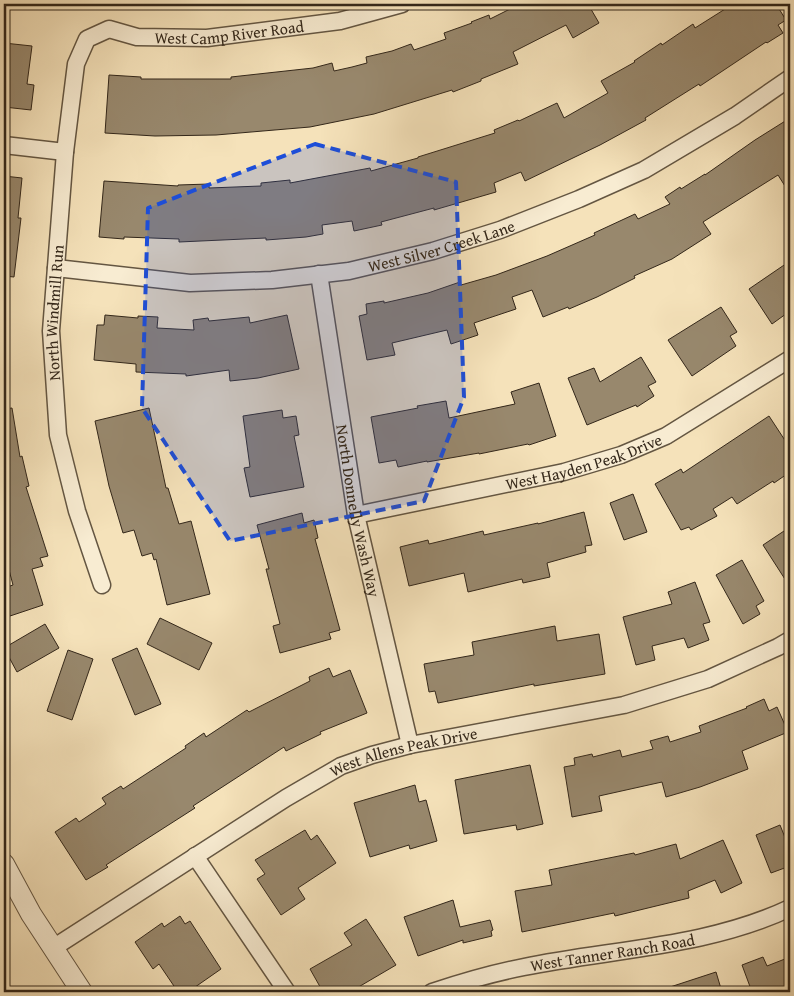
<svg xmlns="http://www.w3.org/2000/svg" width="794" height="996" font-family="'Gentium Book Plus',serif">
  <rect width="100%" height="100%" fill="#f5e2ba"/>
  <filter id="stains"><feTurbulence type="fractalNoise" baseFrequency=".004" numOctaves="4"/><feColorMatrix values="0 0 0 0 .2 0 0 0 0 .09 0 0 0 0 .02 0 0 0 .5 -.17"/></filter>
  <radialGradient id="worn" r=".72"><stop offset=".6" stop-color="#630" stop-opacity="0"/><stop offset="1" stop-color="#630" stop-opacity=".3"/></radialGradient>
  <path fill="#98886d" stroke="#33271a" d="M520,4H588L599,23L573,38L566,25L513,52L518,64L481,79V81L453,92L452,90L374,114L310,127L216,135L155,136L105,133L109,75L141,77V79H231V77L313,68L332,63L334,71L352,67L367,63L366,57L392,51L411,44L414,50L446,39L444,33L472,23L471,22L489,15L490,19Z
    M733,4H776L786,20L778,25L783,33L767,43L766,42L700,86L699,84L645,118L646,120L600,145L525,181L521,172L494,183L496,192L434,210V208L381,222L382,225L354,231L352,221L322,225L323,234L306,237L266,240V238L179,242V239L124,237V239L99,237L104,181L178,186V185L209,184V188L261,186V183L290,180V183L370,168L371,171L418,158V157L495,133L494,130L518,120L519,121L557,103L564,118L608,93L601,81L635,62L634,61L661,43L662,45L693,24L695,28Z
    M4,43L32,46L27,84L34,85L31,110L4,107Z
    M790,118V194L778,175L703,222L711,234L672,259L634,276L635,278L597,297L569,309L568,307L543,317L532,290L512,297L516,309L474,323L478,335L451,344L447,330L392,343L395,355L367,360L359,316L367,314L366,304L384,301V303L428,293L460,282L461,285L496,275L547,256L595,235L594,233L635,214L638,219L670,204L665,197L680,187L681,189L705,174V175L755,140Z
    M4,176L22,178L18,218H21L14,277L4,276Z
    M790,261V311L772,324L749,289Z
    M721,307L737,332L730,336L736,346L692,376L668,340Z
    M105,315L138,318V316L158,317L157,328L194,330L193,320L208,318L209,321L249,317L250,323L287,315L299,369L258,378L230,381L229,370L186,376V374L136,372V364L94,360L97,325H104Z
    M641,357L656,382L648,386L654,396L637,407L636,405L587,425L568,378L594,368L600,382Z
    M539,383L556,436L529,445L528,444L479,454V453L427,462V461L398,467L396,460L379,463L371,417L418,408L417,406L446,401L449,418L515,404L511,392Z
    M12,408L20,457L22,456L29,486L26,487L48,556L40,558L43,566L32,569L43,605L4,618V588L13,585L4,551V409Z
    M149,408L166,488H168L179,524L191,521L210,594L167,605L156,559L154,560L152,553L142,556L134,530L123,533L109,486L95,421Z
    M282,410L283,418L296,416L299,435L294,436L304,487L250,497L244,468L250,467L243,416Z
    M769,416L790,448V472L774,483L773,481L737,504L732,497L713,509L717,516L691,530L689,527L681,530L655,484L681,469L683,473Z
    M633,494L647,532L624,540L610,503Z
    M584,512L592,545L585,546L586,552L547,563L550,577L523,583L522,579L468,592L464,573L409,586L400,547L428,540L429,544L483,531L484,535L538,523V524Z
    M302,513L304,523L314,520L318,538L315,539L340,630L329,633L331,639L280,653L273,626L280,624L266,569H269L257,525Z
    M790,527V587L763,545Z
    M742,560L764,601L756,606L760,614L743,624L716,575Z
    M695,582L710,622L703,624L709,640L688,648L684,638L652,646L655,660L636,665L623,617L672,604L668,592Z
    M160,618L212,643L199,670L147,644Z
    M45,624L59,648L17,672L4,648Z
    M555,626L557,641L599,634L605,674L534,686V684L438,703L435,691L429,692L424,664L474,655L472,642Z
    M137,648L161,704L135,715L112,659Z
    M68,650L93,659L72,720L47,711Z
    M329,668L333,677L350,670L367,713L320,732L321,734L286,751L284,747L193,806L195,808L106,865L108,867L86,880L55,832L76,818L79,822L106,804L102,798L121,786L123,789L186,748L185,746L204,733L206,737L247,710L249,712L310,681L309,677Z
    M764,699L769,711L777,707L788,732L742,751L748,769L700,787L666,797L662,782L599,796L602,811L572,817L564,767L575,765L574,758L592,754L593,757L620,750L622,757L653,749L650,741L668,736L670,742L701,732L699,726L747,708L746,707Z
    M530,765L543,824L517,830L516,825L464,834L455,780Z
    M415,785L419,802L426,800L437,841L410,849L409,845L370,857L354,803Z
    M780,825L790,850V866L771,873L756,835Z
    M305,830L311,840L317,835L336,863L298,888L305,899L281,915L257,879L265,874L255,860Z
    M723,840L742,883L721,893L715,880L688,891L689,898L615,916L614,913L522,932L515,891L552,885L549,870L634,853L635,855L676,844L680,859Z
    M453,900L460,927L490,920L493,930L491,931L492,936L463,943V940L418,956L404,917Z
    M180,916L185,924L190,921L221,969L188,992H178L159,964L153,969L135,942L162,923L164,927Z
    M366,919L396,965L350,992H323L310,969L352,945L344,933Z
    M763,957L767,966L790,957V992H752L742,965Z
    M716,972L722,992H665L664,989Z"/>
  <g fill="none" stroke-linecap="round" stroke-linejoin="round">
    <g stroke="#645642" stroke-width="19">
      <g id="minor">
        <path d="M4,145L65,152"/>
        <path id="s1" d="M56,268L190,283L272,280L349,271L433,251L500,230L579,199L644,170L735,116L790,78"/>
        <path id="s2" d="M319,274L356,515L410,745"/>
        <path id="s3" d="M356,515L564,472L621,455L666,436L790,359"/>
        <path id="s4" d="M102,585L77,511L58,435L51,331L65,152L76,64L87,39L109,29L137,37L207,38L340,21L402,4"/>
        <path d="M195,856L287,992"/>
        <path id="s5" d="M53,948L286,798L341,766L372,755L410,745L624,705L708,679L778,647L790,640"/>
        <path id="s6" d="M432,992C462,982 493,973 524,967C612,949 708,947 790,908"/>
      </g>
    </g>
    <g stroke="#645642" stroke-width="22">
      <path id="tertiary" d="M4,864L31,914L82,992"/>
    </g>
    <use href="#minor" stroke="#f8ecd2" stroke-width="16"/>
    <use href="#tertiary" stroke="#f8ecd2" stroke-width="20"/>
  </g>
  <path fill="#1d4ed8" fill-opacity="0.2" stroke="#1d4ed8" stroke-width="4" stroke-dasharray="10 6" stroke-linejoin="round" d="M315,144L456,182L464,397L424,501L230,541L142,408L148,208Z"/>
  <g text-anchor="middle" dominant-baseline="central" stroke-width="5" stroke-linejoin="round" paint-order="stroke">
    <g font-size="16" fill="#33271a" stroke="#f8ecd2">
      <text stroke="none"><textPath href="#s4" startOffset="702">West Camp River Road</textPath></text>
      <text stroke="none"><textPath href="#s1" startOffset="390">West Silver Creek Lane</textPath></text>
      <text stroke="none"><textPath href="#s4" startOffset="279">North Windmill Run</textPath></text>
      <text stroke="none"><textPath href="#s3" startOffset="234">West Hayden Peak Drive</textPath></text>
      <text stroke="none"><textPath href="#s2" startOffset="240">North Donnelly Wash Way</textPath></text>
      <text stroke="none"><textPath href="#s5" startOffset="405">West Allens Peak Drive</textPath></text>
      <text stroke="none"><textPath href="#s6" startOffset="185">West Tanner Ranch Road</textPath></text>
    </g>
  </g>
  <rect width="794" height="996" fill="none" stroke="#f5e2ba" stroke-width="20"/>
  <rect x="5" y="5" width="784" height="986" fill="none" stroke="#33271a" stroke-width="2.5"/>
  <rect x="10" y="10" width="774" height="976" fill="none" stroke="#33271a"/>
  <rect width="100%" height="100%" filter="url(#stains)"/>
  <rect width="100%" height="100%" fill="url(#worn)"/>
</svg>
